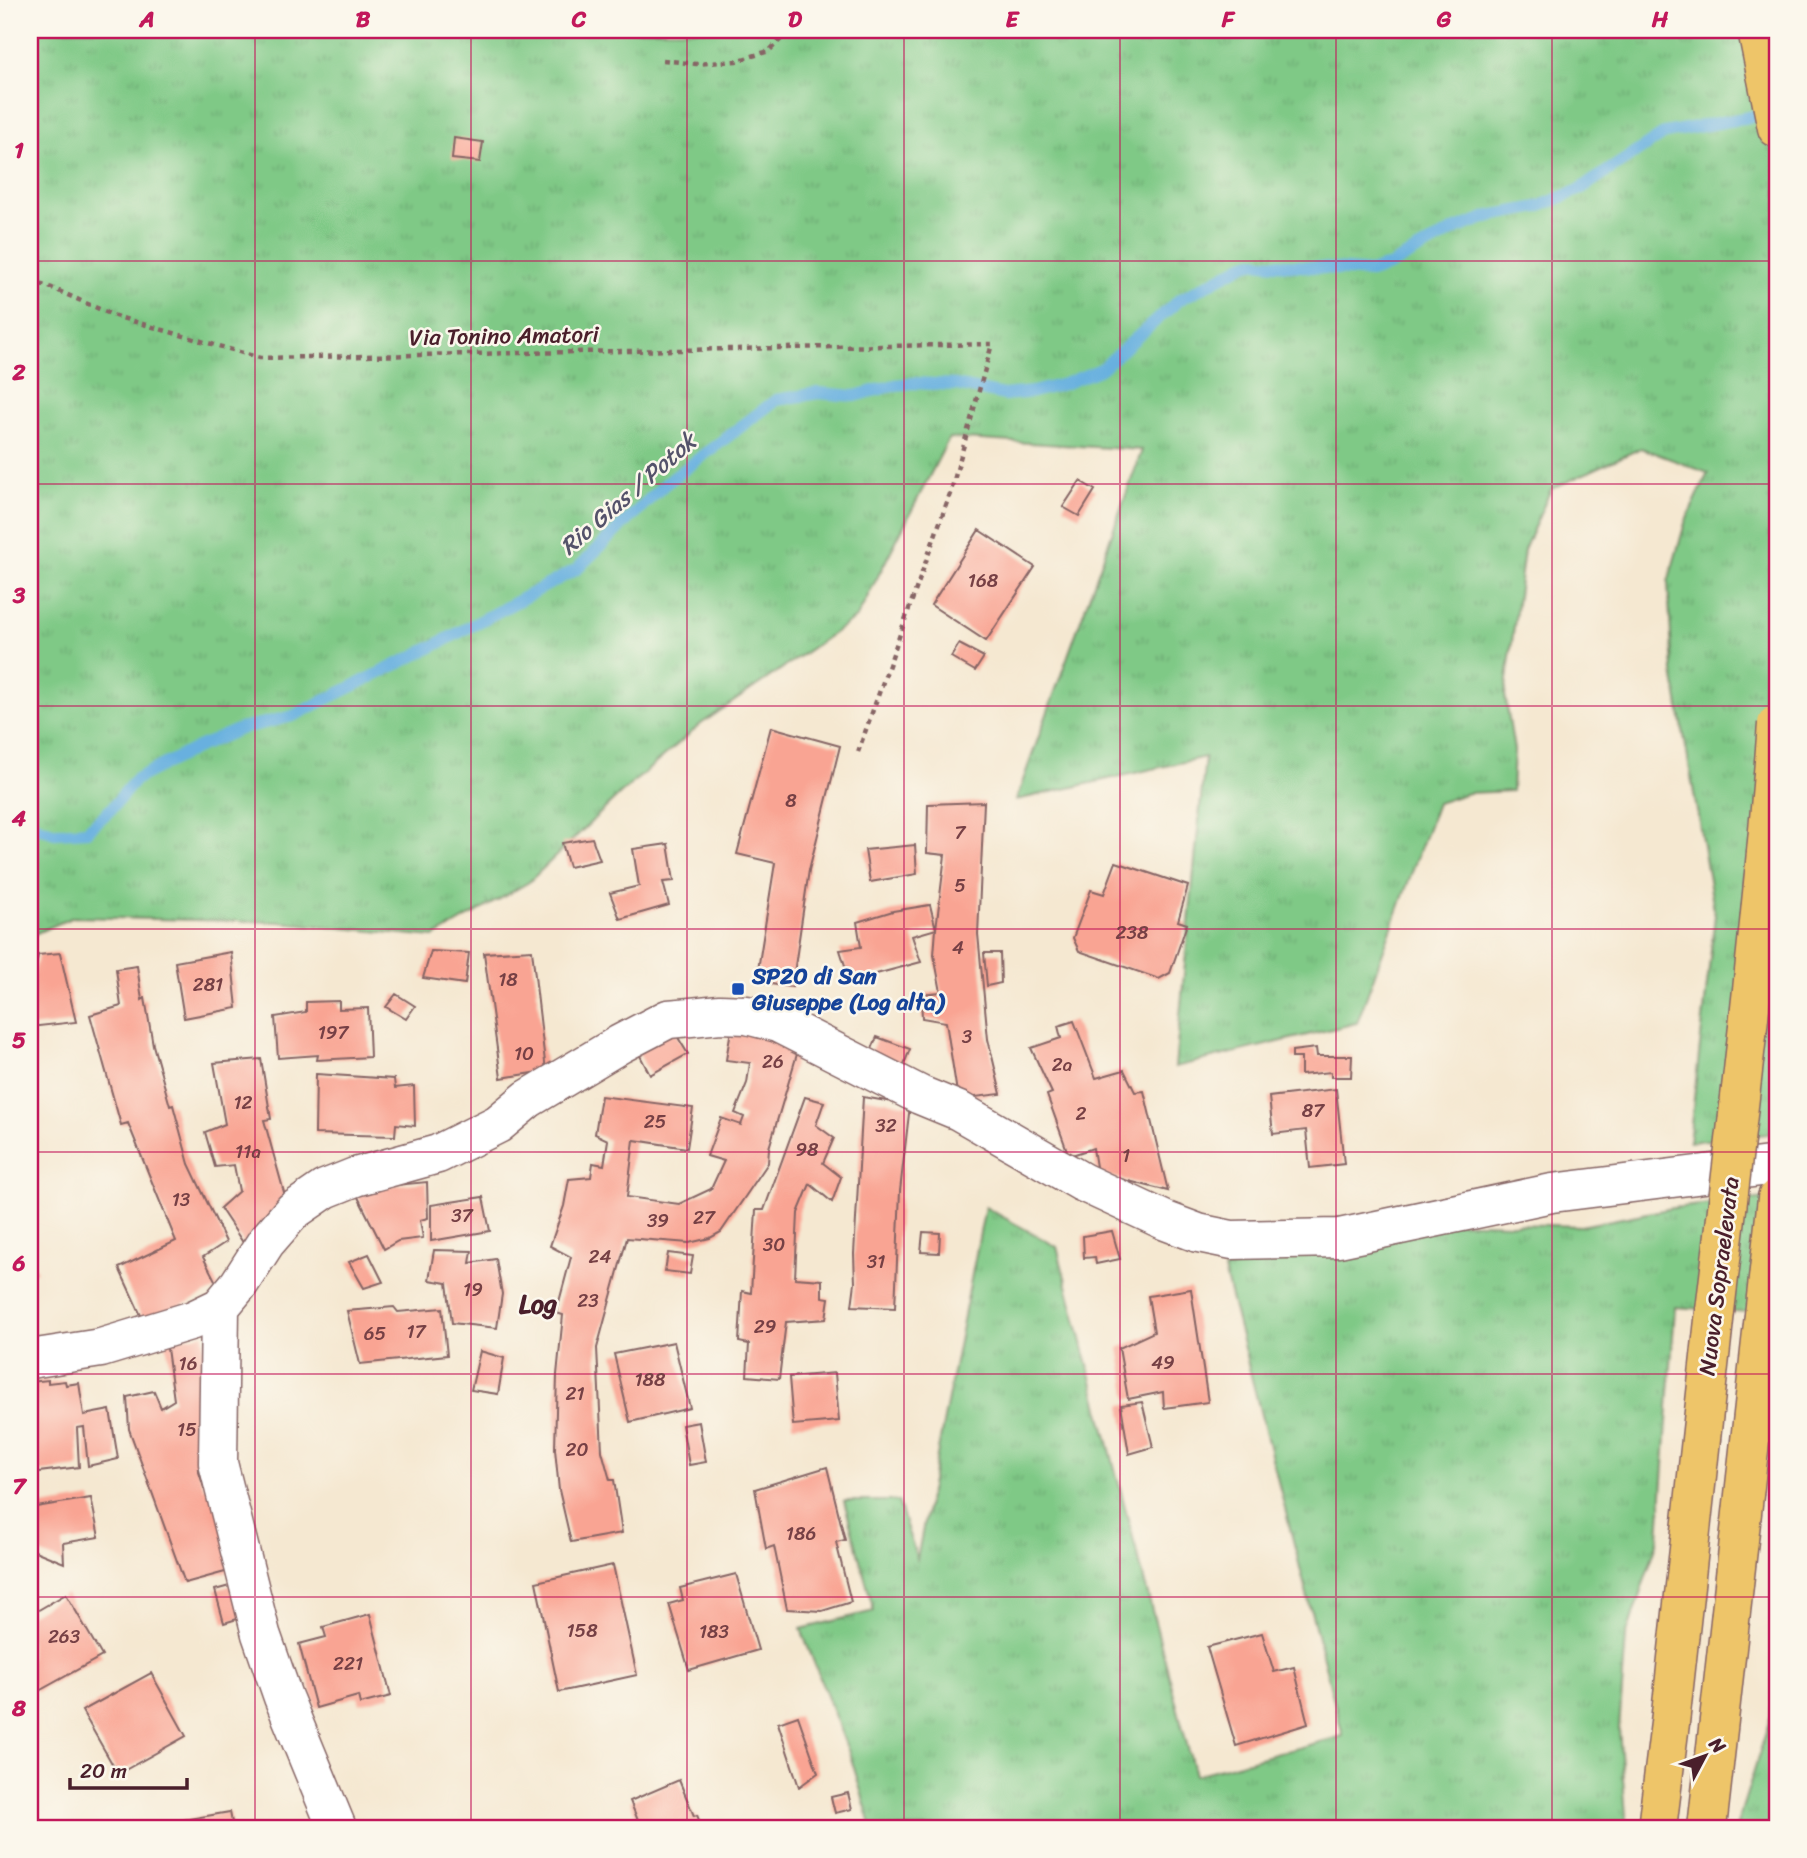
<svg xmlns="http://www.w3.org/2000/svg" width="1807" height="1858" font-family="Sriracha,sans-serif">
  <defs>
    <pattern id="grass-tufts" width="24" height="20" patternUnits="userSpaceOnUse" patternTransform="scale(1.75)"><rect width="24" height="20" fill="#7fc986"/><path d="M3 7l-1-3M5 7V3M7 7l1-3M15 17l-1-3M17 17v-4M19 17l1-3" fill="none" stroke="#6fac74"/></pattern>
  </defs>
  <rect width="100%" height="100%" fill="#fbf7ec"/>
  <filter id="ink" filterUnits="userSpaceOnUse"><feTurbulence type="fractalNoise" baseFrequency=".0143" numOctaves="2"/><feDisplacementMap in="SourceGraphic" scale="14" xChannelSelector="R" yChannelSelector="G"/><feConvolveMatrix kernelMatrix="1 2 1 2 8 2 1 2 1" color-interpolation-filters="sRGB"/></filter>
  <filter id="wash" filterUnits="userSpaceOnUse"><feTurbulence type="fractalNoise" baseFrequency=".00686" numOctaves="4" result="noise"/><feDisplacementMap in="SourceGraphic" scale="28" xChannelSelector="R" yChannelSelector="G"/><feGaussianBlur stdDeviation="1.57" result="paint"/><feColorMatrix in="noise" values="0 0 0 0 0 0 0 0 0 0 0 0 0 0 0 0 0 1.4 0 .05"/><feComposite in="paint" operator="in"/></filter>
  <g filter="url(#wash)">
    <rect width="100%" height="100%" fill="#f5e8d1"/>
    <path fill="url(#grass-tufts)" stroke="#647458" stroke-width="2" d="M30,30H1777V1133L1689,1142L1715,915L1673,672L1668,582L1685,523L1708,473L1641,448L1551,489L1524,550L1505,695L1514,750L1512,791L1468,793L1437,803L1357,1023L1175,1067L1205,757L1016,800L1142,450L949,438L857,617L701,724L620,794L529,882L434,937L280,922L73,917L30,936Z
      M1777,1197L1763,1313L1675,1307L1659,1537L1626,1636L1619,1729L1627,1828H872L851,1758L801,1629L874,1611L844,1501H898L917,1559L985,1207L1057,1247L1195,1775L1343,1736L1224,1270L1385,1220L1581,1226L1673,1208Z
      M1777,1636V1828H1736L1771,1716Z"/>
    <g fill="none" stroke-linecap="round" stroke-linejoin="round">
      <path stroke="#67b0df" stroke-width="12" d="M30,824L55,833L87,831L111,809L136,779L198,747L240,729L293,716L432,647L577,569L664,485L776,400L818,393L855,396L895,385L913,383L956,385L1004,395L1033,392L1064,384L1101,369L1179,300L1245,264L1253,262L1370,272L1389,266L1456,229L1490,216L1538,207L1579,190L1665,133L1770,113"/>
    </g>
    <g id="blocks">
      <path fill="#f9a493" d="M454,138L483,142L480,162L452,159Z
        M1080,481L1095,490L1079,516L1063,507Z
        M979,530L1035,567L986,641L931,605Z
        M959,644L984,657L975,671L951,657Z
        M771,727L840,746L809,870L792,987L756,982L775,863L737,854Z
        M984,802L978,934L988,1039L1001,1094L958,1099L946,1022L922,1018L921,994L941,992L934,955L936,929L912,936L921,962L850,981L840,950L861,947L857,922L893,911L930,905L936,929L945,855L927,853L928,804Z
        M592,838L600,860L569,867L562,843Z
        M668,844L674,881L663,882L669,905L620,919L610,893L639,886L633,849Z
        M915,845L917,874L870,882L865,850Z
        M1116,862L1188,886L1178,921L1187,924L1170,973L1159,979L1079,951L1073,938L1091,890L1104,894Z
        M532,950L546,1071L501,1078L484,953Z
        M431,951L469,953L465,984L423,978Z
        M231,952L237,1008L184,1018L175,962Z
        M60,953L76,1022L30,1027V998L38,955Z
        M984,953H1000L1001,983L987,986Z
        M137,966L142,1000L145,998L153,1045L170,1106L173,1105L189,1164L226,1242L203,1257L219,1288L144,1322L119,1268L176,1241L128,1123L121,1125L90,1015L121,1006L116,969Z
        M396,994L415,1006L406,1019L386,1007Z
        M339,1001V1009L368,1008L370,1057L317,1060L318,1055L278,1058L275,1017L306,1012V1002Z
        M1074,1021L1096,1078L1124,1070L1135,1092L1144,1091L1168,1191L1097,1173L1093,1148L1069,1156L1047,1095L1052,1093L1031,1048L1061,1038L1058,1026Z
        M732,1024L800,1044L769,1148L768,1163L721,1232L710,1238L689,1243L627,1238L597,1348L602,1451L610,1480H614L622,1533L571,1542L559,1490L555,1449L557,1375L563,1315L556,1313L571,1257L550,1246L564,1206L569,1179L591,1177L593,1163L604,1165L608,1140L595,1134L601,1096L693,1108L687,1148L634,1140L627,1197L679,1204L711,1189L724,1161L707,1156L721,1118L741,1125L744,1117L735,1113L747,1083L750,1063L726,1060Z
        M674,1031L688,1054L650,1075L636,1048Z
        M877,1037L910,1049L901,1072L868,1058Z
        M1316,1048L1317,1056H1352L1351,1077H1331V1072L1301,1075V1058H1292V1051Z
        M261,1059L271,1119L264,1120L285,1196L246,1247L220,1208L239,1191L234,1165L215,1167L205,1132L225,1124L214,1063Z
        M316,1074L394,1079L395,1088L414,1086L415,1126L396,1124L395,1136L315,1134Z
        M1336,1089L1344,1164L1310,1168L1306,1130L1273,1134L1269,1097Z
        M805,1097L824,1102L816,1125L834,1138L823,1163L841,1177L832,1202L810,1184L798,1213L795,1278L822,1280V1297L829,1298L826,1319L786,1322L779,1379L747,1376L749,1344L739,1342L742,1291L751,1293L756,1210H764Z
        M863,1097L910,1105L900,1191L895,1308L852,1306L855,1283L854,1254Z
        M427,1182L428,1218L420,1220L423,1238L398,1241L384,1249L354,1189Z
        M483,1197L490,1231L431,1241V1205Z
        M1112,1231L1120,1259L1096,1264L1095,1257L1084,1258L1083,1236Z
        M923,1232L940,1233L939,1253L921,1252Z
        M434,1250L472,1251L470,1263L496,1259L502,1294L497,1328L452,1323L447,1283L429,1280Z
        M668,1253L693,1256L690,1274L665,1271Z
        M369,1254L383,1282L364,1288L349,1262Z
        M30,1259L37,1271L30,1275Z
        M1191,1289L1208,1402L1164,1408L1163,1392L1128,1399L1119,1348L1154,1332L1148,1296Z
        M394,1307L398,1312L442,1308L447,1355L360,1364L347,1311Z
        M204,1334L205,1469H198L204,1488L219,1486L236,1569L185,1583L129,1429L127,1397L154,1391L161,1408L174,1400L166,1341Z
        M674,1342L690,1408L630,1422L614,1354Z
        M480,1351L504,1358L498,1394L471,1390Z
        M835,1373L839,1421L793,1425L789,1377Z
        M48,1380V1383L65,1381L66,1385L79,1383L84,1415L110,1410L118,1459L88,1466L84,1427L77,1428L79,1467L30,1473V1382Z
        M1142,1402L1153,1447L1129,1454L1121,1405Z
        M699,1422L706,1462L689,1465L682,1425Z
        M827,1467L845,1540L836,1542L851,1602L822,1611L787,1609L774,1546L766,1549L755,1489Z
        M91,1498L99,1537L63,1543L64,1563L30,1549V1508Z
        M613,1565L637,1675L559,1692L536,1582Z
        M736,1574L758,1650L689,1670L669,1604L683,1600L680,1588Z
        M237,1584L247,1616L224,1623L215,1590Z
        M66,1594L102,1656L37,1692L30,1680V1615Z
        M370,1614L391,1696L360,1704L358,1696L316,1708L299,1644L326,1637L323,1627Z
        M1262,1633L1274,1672L1294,1667L1308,1724L1236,1746L1207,1647Z
        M151,1673L186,1736L118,1774L82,1711Z
        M798,1716L818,1773L799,1787L778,1723Z
        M679,1780L694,1816L697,1815L702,1828H641L630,1801Z
        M848,1793L852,1809L835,1813L831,1797Z
        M230,1812L233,1828H155L154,1825Z"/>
    </g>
  </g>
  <g filter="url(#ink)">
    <use href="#blocks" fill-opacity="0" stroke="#866565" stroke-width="2"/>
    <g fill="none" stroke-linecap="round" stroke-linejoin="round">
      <g stroke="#866565" stroke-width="41">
        <path id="minor" d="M220,1307L218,1463L261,1634L283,1697L337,1828
          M30,1359L101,1348L193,1320L220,1307L239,1284L266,1242L293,1211L325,1189L355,1177L438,1154L498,1124L528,1099L620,1044L668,1019L691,1017L720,1014L747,1015L778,1023L920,1095L959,1111L1082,1182L1166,1221L1198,1233L1232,1240L1339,1238L1552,1193L1777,1165"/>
      </g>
      <g stroke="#866565" stroke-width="41">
        <path id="highway" d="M1757,30L1777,128
          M1657,1828L1670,1723L1715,1311
          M1707,1828L1777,1198"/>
      </g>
      <path stroke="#866565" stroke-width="4.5" stroke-dasharray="5 5" stroke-linecap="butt" d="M663,60L696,64L736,61L769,51L783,37L782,30
        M30,281L52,288L115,316L260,358L992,344L951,491L858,752"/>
      <use href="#minor" stroke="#fff" stroke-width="38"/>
      <use href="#highway" stroke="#eec569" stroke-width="38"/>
      <g stroke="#866565" stroke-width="41" stroke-linecap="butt">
        <path id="highway-bridge" d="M1715,1311C1738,1115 1762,920 1777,724"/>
      </g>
      <use href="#highway-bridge" stroke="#eec569" stroke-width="38"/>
    </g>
  </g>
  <path fill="none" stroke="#c2185b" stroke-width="2" stroke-opacity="0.55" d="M255,30V1828M471,30V1828M687,30V1828M904,30V1828M1120,30V1828M1336,30V1828M1552,30V1828M30,261H1777M30,484H1777M30,706H1777M30,929H1777M30,1152H1777M30,1374H1777M30,1597H1777"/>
  <rect fill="#1a4fb4" stroke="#fbf7ec" stroke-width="2.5" x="731" y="982" width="14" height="14" rx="3.5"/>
  <g text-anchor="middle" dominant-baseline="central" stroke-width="5" stroke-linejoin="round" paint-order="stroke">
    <g font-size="19" fill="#764045">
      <text x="983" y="580">168</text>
      <text x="791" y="800">8</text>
      <text x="960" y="832">7</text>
      <text x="960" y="885">5</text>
      <text x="1132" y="932">238</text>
      <text x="958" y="947">4</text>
      <text x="508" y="979">18</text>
      <text x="208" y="984">281</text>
      <text x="333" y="1032">197</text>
      <text x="967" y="1036">3</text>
      <text x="524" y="1053">10</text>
      <text x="773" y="1061">26</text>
      <text x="1062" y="1064">2a</text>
      <text x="243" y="1102">12</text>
      <text x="1313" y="1110">87</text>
      <text x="1081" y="1113">2</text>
      <text x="655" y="1121">25</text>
      <text x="886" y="1125">32</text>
      <text x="807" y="1149">98</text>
      <text x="248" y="1151">11a</text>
      <text x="1126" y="1155">1</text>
      <text x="181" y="1199">13</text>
      <text x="462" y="1215">37</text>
      <text x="704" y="1217">27</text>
      <text x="658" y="1220">39</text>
      <text x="774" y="1244">30</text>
      <text x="600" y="1256">24</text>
      <text x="876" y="1261">31</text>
      <text x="473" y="1289">19</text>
      <text x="588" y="1300">23</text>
      <text x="765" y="1326">29</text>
      <text x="416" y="1331">17</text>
      <text x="375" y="1333">65</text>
      <text x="1163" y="1362">49</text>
      <text x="188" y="1363">16</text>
      <text x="650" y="1379">188</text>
      <text x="575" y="1393">21</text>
      <text x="187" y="1429">15</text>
      <text x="577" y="1449">20</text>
      <text x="801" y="1533">186</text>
      <text x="582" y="1630">158</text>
      <text x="714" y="1631">183</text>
      <text x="64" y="1636">263</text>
      <text x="348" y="1663">221</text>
    </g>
    <g font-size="23" fill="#4a1f2b" stroke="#fbf7ec">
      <text transform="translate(504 336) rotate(-1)">Via Tonino Amatori</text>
      <text transform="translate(1719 1276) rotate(-83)">Nuova Sopraelevata</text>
    </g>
    <g font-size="23" font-weight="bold" fill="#164399" stroke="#fbf7ec" text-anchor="start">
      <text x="752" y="976">SP20 di San<tspan x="752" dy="26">Giuseppe (Log alta)</tspan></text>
    </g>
    <g font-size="24" font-style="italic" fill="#54526a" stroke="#fbf7ec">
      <text transform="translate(628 494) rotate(-41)">Rio Gias / Potok</text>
    </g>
    <g font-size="26" font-weight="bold" fill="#4a1f2b" stroke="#fbf7ec">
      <text x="538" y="1304">Log</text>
    </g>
  </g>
  <rect width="1807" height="1858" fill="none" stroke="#fbf7ec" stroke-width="77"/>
  <g transform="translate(1705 1756) rotate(49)" stroke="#fbf7ec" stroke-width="5" paint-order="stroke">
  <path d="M0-5L12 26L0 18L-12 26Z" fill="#4a1f2b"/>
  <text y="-10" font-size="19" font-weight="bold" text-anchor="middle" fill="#4a1f2b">N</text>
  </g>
  <path d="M70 1778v10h117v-10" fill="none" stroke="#4a1f2b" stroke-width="3.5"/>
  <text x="80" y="1778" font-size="21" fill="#4a1f2b" stroke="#fbf7ec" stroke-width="5" paint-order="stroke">20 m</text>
  <rect x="38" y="38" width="1731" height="1782" fill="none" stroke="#c2185b" stroke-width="2.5"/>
  <g font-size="23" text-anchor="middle" font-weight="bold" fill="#c2185b">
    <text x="147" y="27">A</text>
    <text x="363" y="27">B</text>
    <text x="579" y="27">C</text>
    <text x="795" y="27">D</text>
    <text x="1012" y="27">E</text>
    <text x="1228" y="27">F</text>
    <text x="1444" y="27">G</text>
    <text x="1660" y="27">H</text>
    <text x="19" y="158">1</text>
    <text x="19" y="380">2</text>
    <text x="19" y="603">3</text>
    <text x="19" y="826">4</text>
    <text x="19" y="1048">5</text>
    <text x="19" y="1271">6</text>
    <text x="19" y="1494">7</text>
    <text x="19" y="1716">8</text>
  </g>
</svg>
